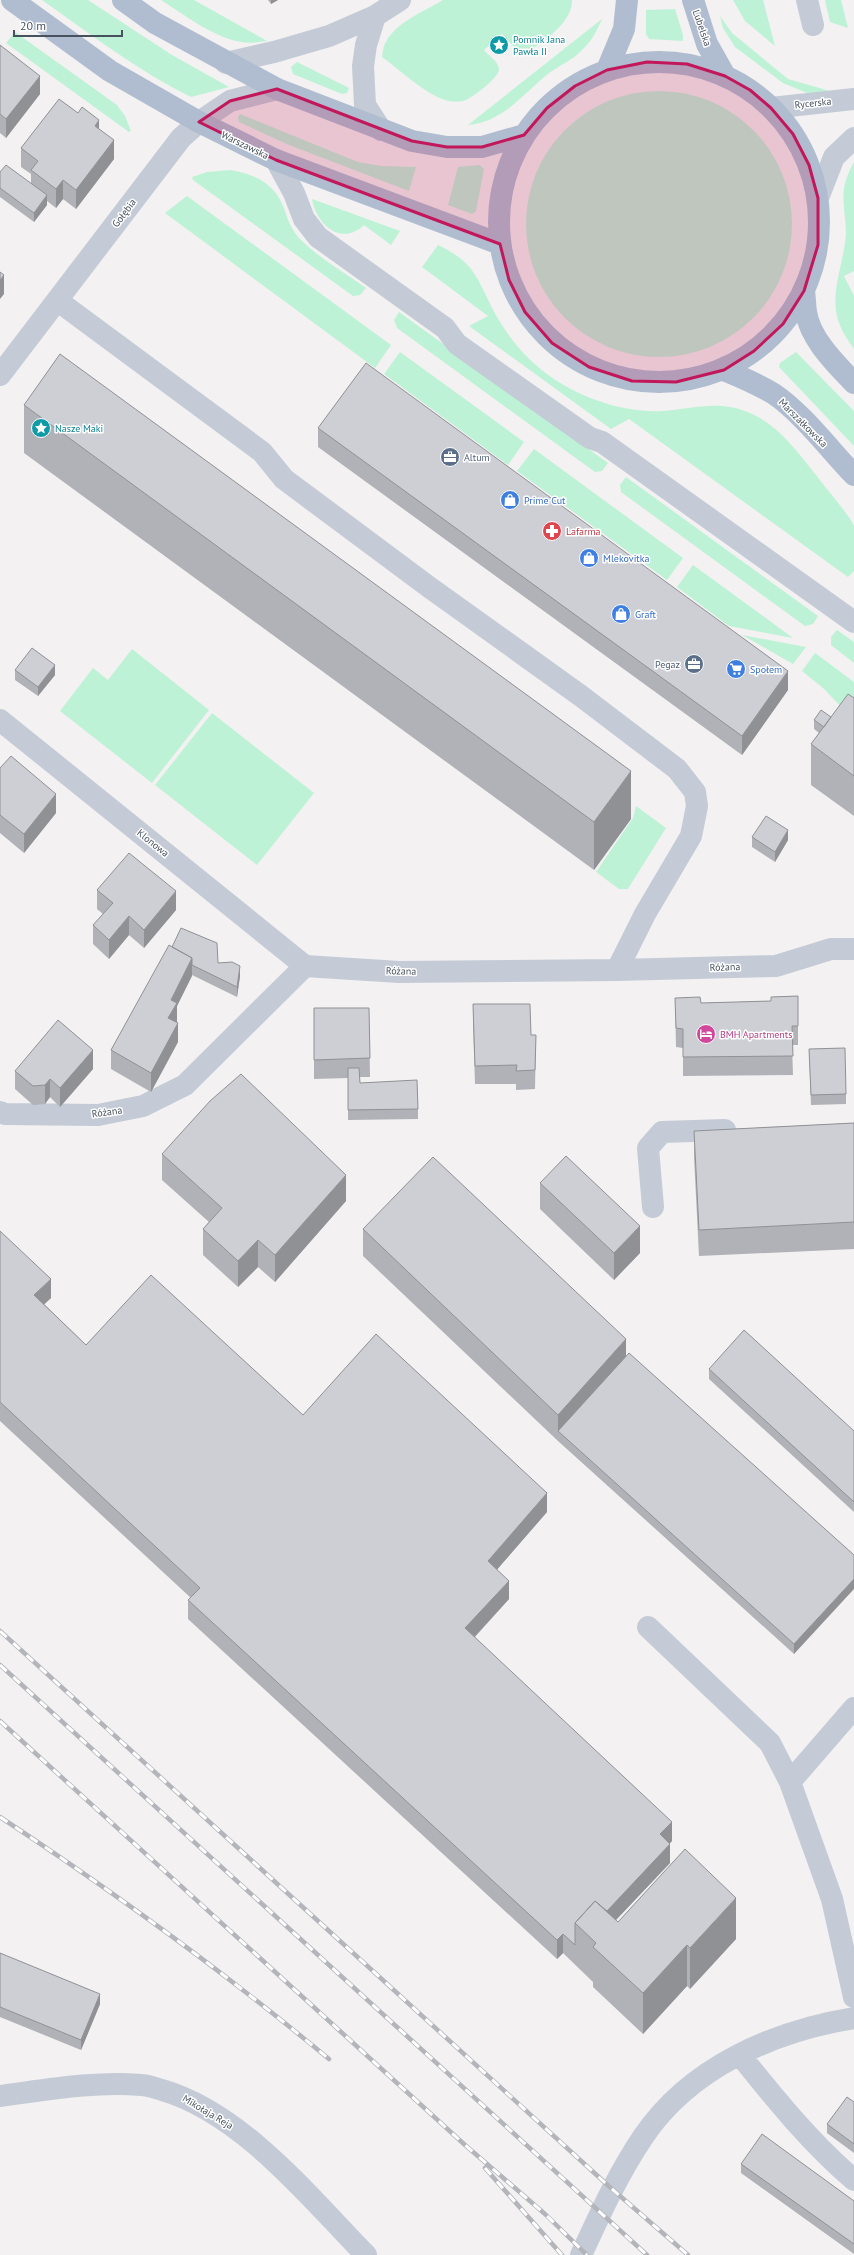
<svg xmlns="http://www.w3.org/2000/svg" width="854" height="2255" font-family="'PT Sans',sans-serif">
  <rect width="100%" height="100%" fill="#f3f1f1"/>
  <path fill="#bef2d7" d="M42,0H88L172,55L229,87L191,97C138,71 90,34 42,0Z
    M161,0H194L267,41C258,42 250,44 242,42C216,39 183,14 161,0Z
    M443,0H572C573,22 544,41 528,52L516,49L502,34L484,50C489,56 498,61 499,69C500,77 474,96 466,100C461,102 451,102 445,100C424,93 400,70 382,57C383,52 383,46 386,42C396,22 425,11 443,0Z
    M733,0H763L775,46L745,21Z
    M825,0H841L848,28L830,22Z
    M675,9L683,35V41L649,39L646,34V10Z
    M720,16L732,33L788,79L830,91L807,93L783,83L735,47L723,28Z
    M602,19C597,31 591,42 582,50C573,60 560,65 549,73C524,93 503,122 468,125Z
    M15,32L117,105L125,116L131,131L129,132L6,43Z
    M297,62L349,88L347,93L342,94L293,74L291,67Z
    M526 224a133 133 0 1 1 266 0a133 133 0 1 1-266 0Z
    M240,114L358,162L381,166L416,167L409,191L289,145L239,122L238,117Z
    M854,162V271L844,276L854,296V349C847,339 840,329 837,316C831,289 844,262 846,234C846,219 842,203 844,188C846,179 849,170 854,162Z
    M480,165L484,169L476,211L472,214L448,205L458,167Z
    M230,170C256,174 276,184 285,211C288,221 292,230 299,238C316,256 345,273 366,288L360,295L353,296L193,180L192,177L207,172Z
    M187,196L391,345L375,368L165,213Z
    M312,199L400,231L391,245L364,225C341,247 316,224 312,199Z
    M438,245C478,264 477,281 497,317C511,341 530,363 554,379C584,399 625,413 662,411C690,409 718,400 745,411C776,422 796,450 816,475C824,486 850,516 854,526C854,533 854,562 854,571L848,577L629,419L611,429L469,326L488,316L422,267Z
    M399,312L608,463L602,471L595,472L397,328L394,320Z
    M400,352L524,442L508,465L384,374Z
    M796,352L854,411V446L779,367L780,363Z
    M534,449L683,558L667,580L517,471Z
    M626,477L818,616L813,624L805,626L621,492L620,485Z
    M693,565L793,638L729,626L677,587Z
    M837,630L854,642V663L831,645V637Z
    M742,635L806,647L793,664Z
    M132,649L209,710L152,783L60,711L93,668L108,680Z
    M815,653L854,682V720L823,688L802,671Z
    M212,713L314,793L257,865L155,785Z
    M636,806L666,828L631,884L628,889H619L596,872L633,818Z"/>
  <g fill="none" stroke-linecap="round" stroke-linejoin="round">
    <path stroke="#c4cbd6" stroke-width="22" d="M807,0L813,25
      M375,16L366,45L363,66L365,105L381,130
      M226,63L274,52L329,36L375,16L400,0
      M771,108L854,99
      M276,160L294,193L304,219L318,237L445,328L457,344L590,438L602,442L854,622
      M818,198L834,157L854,138
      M58,301L262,452L284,479L429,587L581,696L677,769L695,792L697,806L691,836L645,914L617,970
      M0,375L181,138L199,122L230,101L277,89
      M0,720L305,966
      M0,1112L5,1114L98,1115L143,1106L185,1085L305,966L399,972L617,970L776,966L831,949H854
      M653,1207L648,1148L662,1132L725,1130
      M648,1627L770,1743L790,1782L832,1899L854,1997
      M790,1782L854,1708
      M740,2055C775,2099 811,2143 854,2180
      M0,2096C46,2090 94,2081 141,2085C148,2085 155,2088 162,2090C242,2113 309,2197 366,2255
      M581,2255C600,2214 618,2174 643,2137C690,2067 774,2031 854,2018"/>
    <path stroke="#b0bdd0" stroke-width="22" d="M12,0L110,71L199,122L276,160L500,244
      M123,0L155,23L277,89L412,141L447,147H482L524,135
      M693,0L707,44L725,76
      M499 222a160 160 0 1 1 320 0a160 160 0 1 1-320 0Z
      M607,70L624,29L627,0
      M804,291C805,298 805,305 806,312C810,339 836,364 854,383
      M724,370C741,377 758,384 774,394C802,413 830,450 854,475"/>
    <g stroke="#b3b5bb" stroke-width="4.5">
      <path id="rail" d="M0,1631L612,2189L688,2255
        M0,1665L647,2255
        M0,1721L465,2145L545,2214L587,2255
        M0,1817C114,1892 224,1972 329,2059
        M485,2168L562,2255"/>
    </g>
    <use href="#rail" stroke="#fff" stroke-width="3" stroke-dasharray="9" stroke-linecap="butt"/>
  </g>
  <path fill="#b0b2b7" d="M268,0H278L271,4Z
    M0,45L40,94L6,138L0,133Z
    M99,129L114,159L76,209L63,199L56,208L47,201V205L34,222L0,197V172L31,184V174L21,167V148Z
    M24,405L631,819L594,870L24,453Z
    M318,428L788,690L742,755L318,447Z
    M15,670L55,675L38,696L15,680Z
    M854,698V816L811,785V744L819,733L814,729V720L831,717Z
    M0,768L56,813L24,853L0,833Z
    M752,837L788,840L775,862L752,847Z
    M97,890L176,910L144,948L129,935L109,959L93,944V925L103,914L97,909Z
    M172,947L218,963L240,976L237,997L192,975L177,1006V1022L178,1042L151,1092L111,1069V1050Z
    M798,996V1045H792L793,1075L683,1076V1048L676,1047L675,998L701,1003L771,1001V997Z
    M473,1004L531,1035H536L535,1089L516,1090V1084H475L473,1023Z
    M314,1008H369L370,1077H360V1083L418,1109V1119L348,1120V1078L314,1079Z
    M809,1049L846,1094V1104L811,1105Z
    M93,1069L60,1107L50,1097L45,1104L33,1105L15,1089V1071Z
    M854,1123V1249L699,1256L694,1157V1131Z
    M162,1154L346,1201L275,1282L258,1267L238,1287L203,1255V1229L209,1222L162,1180Z
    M540,1183L640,1253L614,1280L540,1209Z
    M363,1229L626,1355L854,1555L794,1654L558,1441L363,1256Z
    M0,1231L51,1298L44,1304L86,1345L303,1415L547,1512L497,1569L509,1599L475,1637L672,1841L670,1843V1863L616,1920L618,1922L736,1939L690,1989L687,1986L643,2034L593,1987V1982L563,1953L557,1959L188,1619V1600L191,1598L0,1421Z
    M709,1369L854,1431V1512L709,1379Z
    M0,1953L100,2004L81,2050L0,2017Z
    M854,2102V2153L827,2133V2124Z
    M741,2164L854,2201V2254L741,2173Z"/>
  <path fill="#909195" d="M271,0H278L271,4Z
    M40,76V94L6,138V119Z
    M99,120V139L95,126Z
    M114,140V159L76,209V190Z
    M63,180V199L56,208V189Z
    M47,195V205L34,222V213Z
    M4,275V294L0,299V280Z
    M55,665V675L38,696V687Z
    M788,671V690L742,755V736Z
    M631,771V819L594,870V822Z
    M56,794V813L24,853V834Z
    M788,830V840L775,862V852Z
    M176,891V910L144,948V930Z
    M129,916V935L109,959V940Z
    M192,958V976L177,1006V1022L168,1037V1018L171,1000Z
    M240,966V976L237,997V987Z
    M178,1023V1042L151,1092V1073Z
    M93,1050V1069L60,1107V1088Z
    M50,1079V1097L45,1104V1085Z
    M346,1175V1201L275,1282V1255Z
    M640,1226V1253L614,1280V1253Z
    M258,1240V1267L238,1287V1261Z
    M51,1279V1298L34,1314V1295Z
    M626,1339V1366L558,1431V1415Z
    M547,1493V1512L488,1580V1561Z
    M854,1579V1589L794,1654V1644Z
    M509,1581V1599L465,1647V1628Z
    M672,1822V1841L660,1853V1834Z
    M670,1844V1863L595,1942L586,1933Z
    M736,1898V1939L690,1989V1948Z
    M563,1934V1953L557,1959V1940Z
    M687,1945V1986L643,2034V1993Z
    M100,1994V2004L81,2050V2040Z"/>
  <path fill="#cdcfd5" stroke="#909195" d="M0,45L40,76L6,119L0,114Z
    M59,99L78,113L82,107L99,120L95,126L114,140L76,190L63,180L56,189L31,170L38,161L21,148Z
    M6,165L47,195L34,213L0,188V172Z
    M0,272L4,275L0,280Z
    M60,354L631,771L594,822L24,405Z
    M366,363L788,671L742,736L318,428Z
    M32,648L55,665L38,687L15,670Z
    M848,694L854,698V776L811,744Z
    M821,710L831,717L824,727L814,720Z
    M11,756L56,794L24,834L0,815V768Z
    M766,816L788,830L775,852L752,837Z
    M129,853L176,891L144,930L129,916L109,940L93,925L113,903L97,890Z
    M181,928L217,943L218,963L232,962L240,966L237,987L192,965V958L172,947Z
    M169,945L192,958L171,1000L177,1003L168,1018L178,1023L151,1073L111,1050Z
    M798,996V1026H792L793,1056L683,1057V1029L676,1028L675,998L700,997L701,1003L771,1001V997Z
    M473,1004H530L531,1035H536L535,1070L516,1071L517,1065L475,1066Z
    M314,1008H369L370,1058L314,1060Z
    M58,1020L93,1050L60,1088L50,1079L45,1085L33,1086L15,1071Z
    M845,1048L846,1094L811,1095L809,1049Z
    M348,1068H359L360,1083L417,1080L418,1109L348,1110Z
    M241,1074L346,1175L275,1255L258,1240L238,1261L203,1229L222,1208L162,1154L210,1101Z
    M854,1123V1222L699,1230L694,1131Z
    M566,1156L640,1226L614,1253L540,1183Z
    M433,1157L626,1339L558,1415L363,1229Z
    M0,1231L51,1279L34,1295L86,1345L151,1275L303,1415L376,1334L547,1493L488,1561L509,1581L465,1628L672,1822L660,1834L670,1844L607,1911L595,1901L575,1923V1945L563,1934L557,1940L188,1600L200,1588L0,1402Z
    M744,1330L854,1431V1502L709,1369Z
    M629,1353L854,1555V1579L794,1644L558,1431Z
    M685,1849L736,1898L690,1948L687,1945L643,1993L593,1947L596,1943L575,1923L595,1901L618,1922Z
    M0,1953L100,1994L81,2040L0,2007Z
    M847,2097L854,2102V2144L827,2124Z
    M762,2134L854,2201V2244L741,2164Z"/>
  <path fill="#c2185b" fill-opacity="0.2" stroke="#c2185b" stroke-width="3" stroke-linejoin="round" d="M647,62L687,64L725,76L750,90L771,108L793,134L809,165L818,198V245L804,291L783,324L754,351L724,370L676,382L632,381L589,367L552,343L525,312L509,280L500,244L276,160L199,122L230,101L277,89L412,141L447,147H482L524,135L547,108L575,86L607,70Z"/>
  <defs>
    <g id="sight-disc" transform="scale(1)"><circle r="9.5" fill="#0f9aa8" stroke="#fff"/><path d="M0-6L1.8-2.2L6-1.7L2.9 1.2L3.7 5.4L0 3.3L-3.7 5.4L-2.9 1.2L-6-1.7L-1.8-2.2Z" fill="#fff"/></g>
    <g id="office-disc" transform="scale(1)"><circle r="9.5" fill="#5c6f8a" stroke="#fff"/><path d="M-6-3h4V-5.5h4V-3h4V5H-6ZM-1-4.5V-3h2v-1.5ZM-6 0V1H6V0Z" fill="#fff"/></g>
    <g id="shop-disc" transform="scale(1)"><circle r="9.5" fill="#3f7fe0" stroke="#fff"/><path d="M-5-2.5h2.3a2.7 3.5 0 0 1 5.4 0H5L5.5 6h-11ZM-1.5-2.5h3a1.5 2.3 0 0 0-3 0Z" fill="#fff"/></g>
    <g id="pharmacy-disc" transform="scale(1)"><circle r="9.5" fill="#e0444e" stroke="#fff"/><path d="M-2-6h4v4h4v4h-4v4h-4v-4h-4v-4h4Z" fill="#fff"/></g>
    <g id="supermarket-disc" transform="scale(1)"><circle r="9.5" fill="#3f7fe0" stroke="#fff"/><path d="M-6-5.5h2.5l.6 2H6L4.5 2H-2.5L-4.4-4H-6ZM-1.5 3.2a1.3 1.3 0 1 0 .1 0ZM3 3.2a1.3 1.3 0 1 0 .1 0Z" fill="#fff"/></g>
    <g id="hotel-disc" transform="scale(1)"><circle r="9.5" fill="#d1479c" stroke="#fff"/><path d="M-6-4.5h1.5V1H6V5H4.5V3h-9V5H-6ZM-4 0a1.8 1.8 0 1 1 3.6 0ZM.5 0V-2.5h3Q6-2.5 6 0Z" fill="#fff"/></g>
  </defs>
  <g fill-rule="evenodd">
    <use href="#sight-disc" x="499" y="45"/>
    <use href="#sight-disc" x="41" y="428"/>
    <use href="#office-disc" x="450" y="457"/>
    <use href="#shop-disc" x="510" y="500"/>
    <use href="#pharmacy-disc" x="552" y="531"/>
    <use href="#shop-disc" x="589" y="558"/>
    <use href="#shop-disc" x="621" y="614"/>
    <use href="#office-disc" x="694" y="664"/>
    <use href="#supermarket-disc" x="736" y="669"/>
    <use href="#hotel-disc" x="706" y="1034"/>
  </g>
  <g text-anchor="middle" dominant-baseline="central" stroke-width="3" stroke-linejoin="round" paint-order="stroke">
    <g font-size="10" fill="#48525f" stroke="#fff">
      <text transform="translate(702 28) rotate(71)">Lubelska</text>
      <text transform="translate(813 103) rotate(-6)">Rycerska</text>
      <text transform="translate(245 145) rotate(26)">Warszawska</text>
      <text transform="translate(124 213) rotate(-53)">Gołębia</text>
      <text transform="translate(803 423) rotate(45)">Marszałkowska</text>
      <text transform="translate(153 843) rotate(39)">Klonowa</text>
      <text transform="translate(725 967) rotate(-2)">Różana</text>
      <text transform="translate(401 971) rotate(1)">Różana</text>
      <text transform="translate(107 1112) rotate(-8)">Różana</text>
      <text transform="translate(208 2112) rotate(31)">Mikołaja Reja</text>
    </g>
    <g font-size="10" fill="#0d838f" stroke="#fff" text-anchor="start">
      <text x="513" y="39">Pomnik Jana<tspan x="513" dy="12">Pawła II</tspan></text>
      <text x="55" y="428">Nasze Maki</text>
    </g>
    <g font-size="10" fill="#4e5e75" stroke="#fff" text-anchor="start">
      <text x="464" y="457">Altum</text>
      <text x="680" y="664" text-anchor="end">Pegaz</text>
    </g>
    <g font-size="10" fill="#366cbe" stroke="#fff" text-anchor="start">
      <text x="524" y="500">Prime Cut</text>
      <text x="603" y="558">Mlekovitka</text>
      <text x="635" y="614">Graft</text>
      <text x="750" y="669">Społem</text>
    </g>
    <g font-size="10" fill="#be3a42" stroke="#fff" text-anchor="start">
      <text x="566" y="531">Lafarma</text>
    </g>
    <g font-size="10" fill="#b23c85" stroke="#fff" text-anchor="start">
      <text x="720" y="1034">BMH Apartments</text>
    </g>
  </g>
  <path d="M14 30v6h108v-6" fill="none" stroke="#48525f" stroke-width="2"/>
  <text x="20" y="30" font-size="12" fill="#48525f" stroke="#ffffff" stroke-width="3" paint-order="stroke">20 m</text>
</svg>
